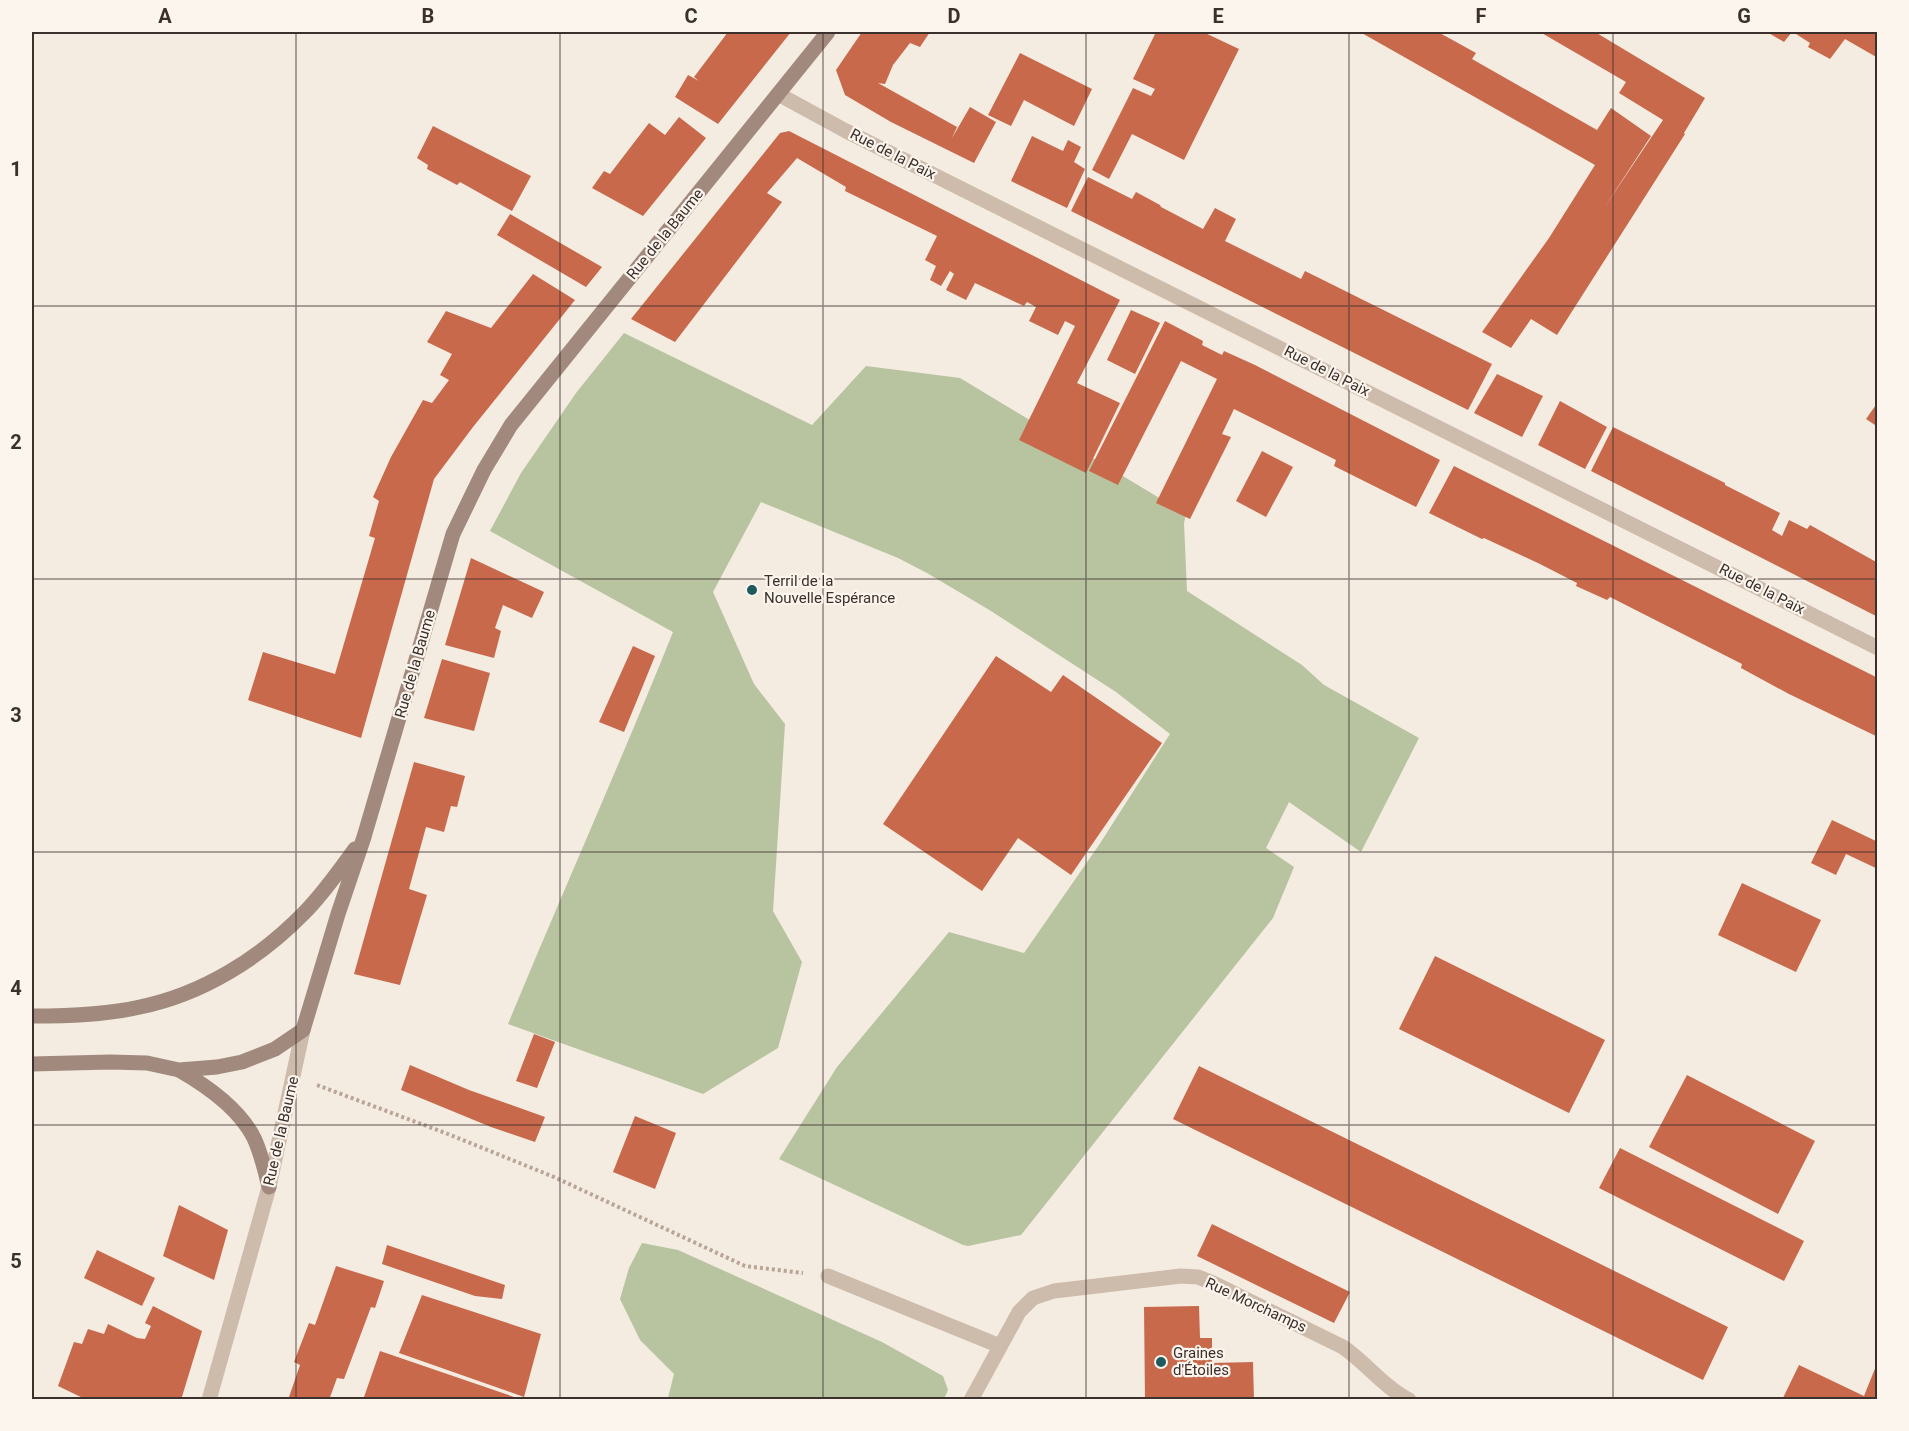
<svg xmlns="http://www.w3.org/2000/svg" width="1909" height="1431" font-family="Roboto,sans-serif">
  <rect width="100%" height="100%" fill="#f4ebe1"/>
  <path fill="#b8c4a0" d="M624,333L812,425L866,366L960,378L1186,514L1184,523L1187,591L1302,665L1324,685L1419,738L1361,852L1289,802L1266,848L1294,867L1273,918L1021,1235L968,1246L963,1245L779,1159L837,1067L949,932L1024,953L1099,845L1170,734L1116,692L991,611L927,573L898,558L761,502L713,592L754,684L785,724L773,911L802,962L778,1048L703,1094L508,1024C562,893 620,764 673,632L490,531L521,473L576,393Z
    M642,1243L678,1250L882,1342L943,1376L948,1390L944,1399H665L668,1398L674,1374L640,1340L620,1299L629,1268Z"/>
  <path fill="#c8694b" d="M728,32H791L718,124L675,97L688,75L699,81L694,77Z
    M862,32H930L920,47L910,43L893,65L885,84L878,83L957,127L952,138L970,107L996,122L974,163L891,122L845,95L836,70Z
    M1156,32H1203L1239,49L1184,160L1132,134L1109,179L1092,170L1133,88L1151,96L1155,89L1133,79Z
    M1360,32H1438L1476,53L1472,59L1597,130L1611,108L1651,136L1604,208L1663,120L1619,93L1626,82L1540,32H1595L1705,98L1684,133L1685,134L1557,335L1531,319L1511,348L1482,332L1549,238L1595,165Z
    M1767,32H1792L1784,42Z
    M1793,32H1878V58L1845,39L1830,59L1808,47L1810,43Z
    M1020,53L1092,89L1074,126L1024,100L1011,126L988,115Z
    M679,117L706,138L643,216L592,188L604,171L610,174L649,123L665,135Z
    M433,126L531,176L512,211L460,182L457,185L427,169L428,165L417,158Z
    M789,131L1120,300L1077,383L1120,403L1086,473L1019,440L1075,326L1065,321L1058,335L1029,321L1036,307L1027,302L1024,306L975,283L966,300L946,290L954,274L950,271L941,286L930,280L936,266L925,260L937,236L845,191L846,187L797,158L767,193L782,202L675,342L631,319L780,133Z
    M1032,136L1063,151L1068,140L1081,147L1074,162L1085,169L1067,208L1011,181Z
    M1088,177L1132,199L1136,192L1160,205L1161,207L1203,229L1215,208L1236,219L1225,241L1301,279L1305,271L1492,364L1468,410L1071,211Z
    M510,214L602,267L586,287L497,235Z
    M533,274L575,300L473,427L434,479L361,738L248,700L263,652L335,674L375,538L369,536L379,501L373,497L391,457L423,400L432,403L449,380L440,375L452,354L427,342L446,311L491,328Z
    M1131,310L1160,323L1135,374L1107,360Z
    M1165,321L1203,341L1202,345L1222,355L1224,351L1255,365L1440,460L1416,507L1334,466L1336,460L1234,409L1222,434L1231,437L1190,519L1156,503L1217,379L1181,361L1118,485L1089,471Z
    M1497,374L1543,396L1522,437L1474,413Z
    M1560,401L1607,427L1585,469L1538,445Z
    M1878,402V427L1866,419Z
    M1613,427L1725,483V485L1780,513L1772,530L1782,536L1789,520L1807,529L1810,525L1878,563V617L1591,471Z
    M1262,451L1293,467L1266,517L1236,501Z
    M1454,466L1878,678V737L1789,694L1741,668L1742,664L1610,597L1607,600L1576,586L1577,583L1540,564L1484,538L1482,539L1429,513Z
    M471,558L544,592L532,618L503,605L495,628L501,631L494,658L445,645Z
    M633,646L655,656L624,732L599,722Z
    M996,656L1051,692L1063,675L1162,743L1071,875L1018,838L982,891L883,824Z
    M442,659L490,673L474,731L424,718Z
    M414,762L465,776L457,807L451,806L444,832L426,827L409,889L427,895L400,985L354,974Z
    M1832,820L1878,842V869L1846,854L1836,875L1811,863Z
    M1742,883L1821,920L1796,972L1718,935Z
    M1435,956L1605,1040L1569,1113L1399,1029Z
    M534,1034L555,1042L537,1088L516,1081Z
    M410,1065L469,1090L545,1117L535,1142L491,1127L401,1090Z
    M1199,1066L1728,1327L1703,1380L1173,1119Z
    M1687,1075L1815,1141L1778,1214L1649,1147Z
    M635,1116L676,1133L655,1189L613,1172Z
    M1620,1148L1804,1241L1784,1281L1599,1188Z
    M179,1205L228,1230L214,1280L163,1256Z
    M1212,1224L1350,1292L1334,1323L1197,1256Z
    M387,1245L505,1285L502,1299L475,1296L382,1264Z
    M97,1250L155,1278L142,1306L84,1278Z
    M336,1266L384,1281L375,1308L371,1307L344,1379L337,1378L329,1400H288L300,1365L294,1362L309,1323L315,1325Z
    M422,1295L541,1334L524,1397L399,1353Z
    M153,1306L202,1331L181,1400H87L58,1386L74,1342L82,1344L88,1329L104,1334L108,1324L137,1338L145,1339L151,1326L145,1323Z
    M1199,1306L1200,1338H1212V1363L1253,1362L1254,1400H1145L1144,1307Z
    M380,1351L520,1399V1400H363Z
    M1878,1361V1400L1866,1397L1865,1400H1782L1799,1365L1864,1396Z"/>
  <g fill="none" stroke-linecap="round" stroke-linejoin="round">
    <path stroke="#b9a596" stroke-width="4" stroke-dasharray="3 3" stroke-linecap="butt" d="M317,1085L448,1134L554,1177L745,1266L803,1273"/>
    <path stroke="#cdbbac" stroke-width="15" d="M778,94L846,131L1878,648
      M828,1276L1000,1346
      M209,1400L269,1187L303,1030
      M971,1400L1019,1312L1033,1298L1054,1291L1181,1276L1198,1277L1213,1283L1343,1347C1366,1363 1384,1387 1409,1400"/>
    <path stroke="#a18a7d" stroke-width="15" d="M32,1016C68,1016 105,1015 140,1007C203,994 260,958 304,913C323,894 339,871 355,849
      M32,1064L110,1062L147,1063L179,1070L217,1067L242,1062L275,1049L303,1030L338,914L364,837L453,534L484,470L511,425L828,32
      M179,1070C207,1086 239,1108 254,1138C261,1153 265,1170 269,1187"/>
  </g>
  <path fill="none" stroke="#3b302b" stroke-width="1.5" stroke-opacity="0.55" d="M296,32V1400M560,32V1400M823,32V1400M1086,32V1400M1349,32V1400M1613,32V1400M32,306H1878M32,579H1878M32,852H1878M32,1125H1878"/>
  <g fill="#1f5a5e" stroke="#fbf5ee" stroke-width="2">
    <circle cx="752" cy="590" r="6"/>
    <circle cx="1161" cy="1362" r="6"/>
  </g>
  <g text-anchor="middle" dominant-baseline="central" stroke-width="4.5" stroke-linejoin="round" paint-order="stroke">
    <g font-size="15" fill="#3b302b" stroke="#fbf5ee">
      <text transform="translate(893 154) rotate(27)">Rue de la Paix</text>
      <text transform="translate(665 234) rotate(-51)">Rue de la Baume</text>
      <text transform="translate(1327 371) rotate(27)">Rue de la Paix</text>
      <text transform="translate(1762 589) rotate(27)">Rue de la Paix</text>
      <text transform="translate(415 664) rotate(-74)">Rue de la Baume</text>
      <text transform="translate(281 1131) rotate(-77)">Rue de la Baume</text>
      <text transform="translate(1256 1305) rotate(25)">Rue Morchamps</text>
    </g>
    <g font-size="15" fill="#3b302b" stroke="#fbf5ee" text-anchor="start">
      <text x="764" y="581">Terril de la<tspan x="764" dy="17">Nouvelle Espérance</tspan></text>
      <text x="1173" y="1353">Graines<tspan x="1173" dy="17">d'Étoiles</tspan></text>
    </g>
  </g>
  <rect width="1909" height="1431" fill="none" stroke="#fbf5ee" stroke-width="66"/>
  <rect x="33" y="33" width="1843" height="1365" fill="none" stroke="#3b302b" stroke-width="2"/>
  <g font-size="20" text-anchor="middle" font-weight="bold" fill="#3b302b">
    <text x="165" y="23">A</text>
    <text x="428" y="23">B</text>
    <text x="691" y="23">C</text>
    <text x="954" y="23">D</text>
    <text x="1218" y="23">E</text>
    <text x="1481" y="23">F</text>
    <text x="1744" y="23">G</text>
    <text x="16" y="176">1</text>
    <text x="16" y="449">2</text>
    <text x="16" y="722">3</text>
    <text x="16" y="995">4</text>
    <text x="16" y="1268">5</text>
  </g>
</svg>
